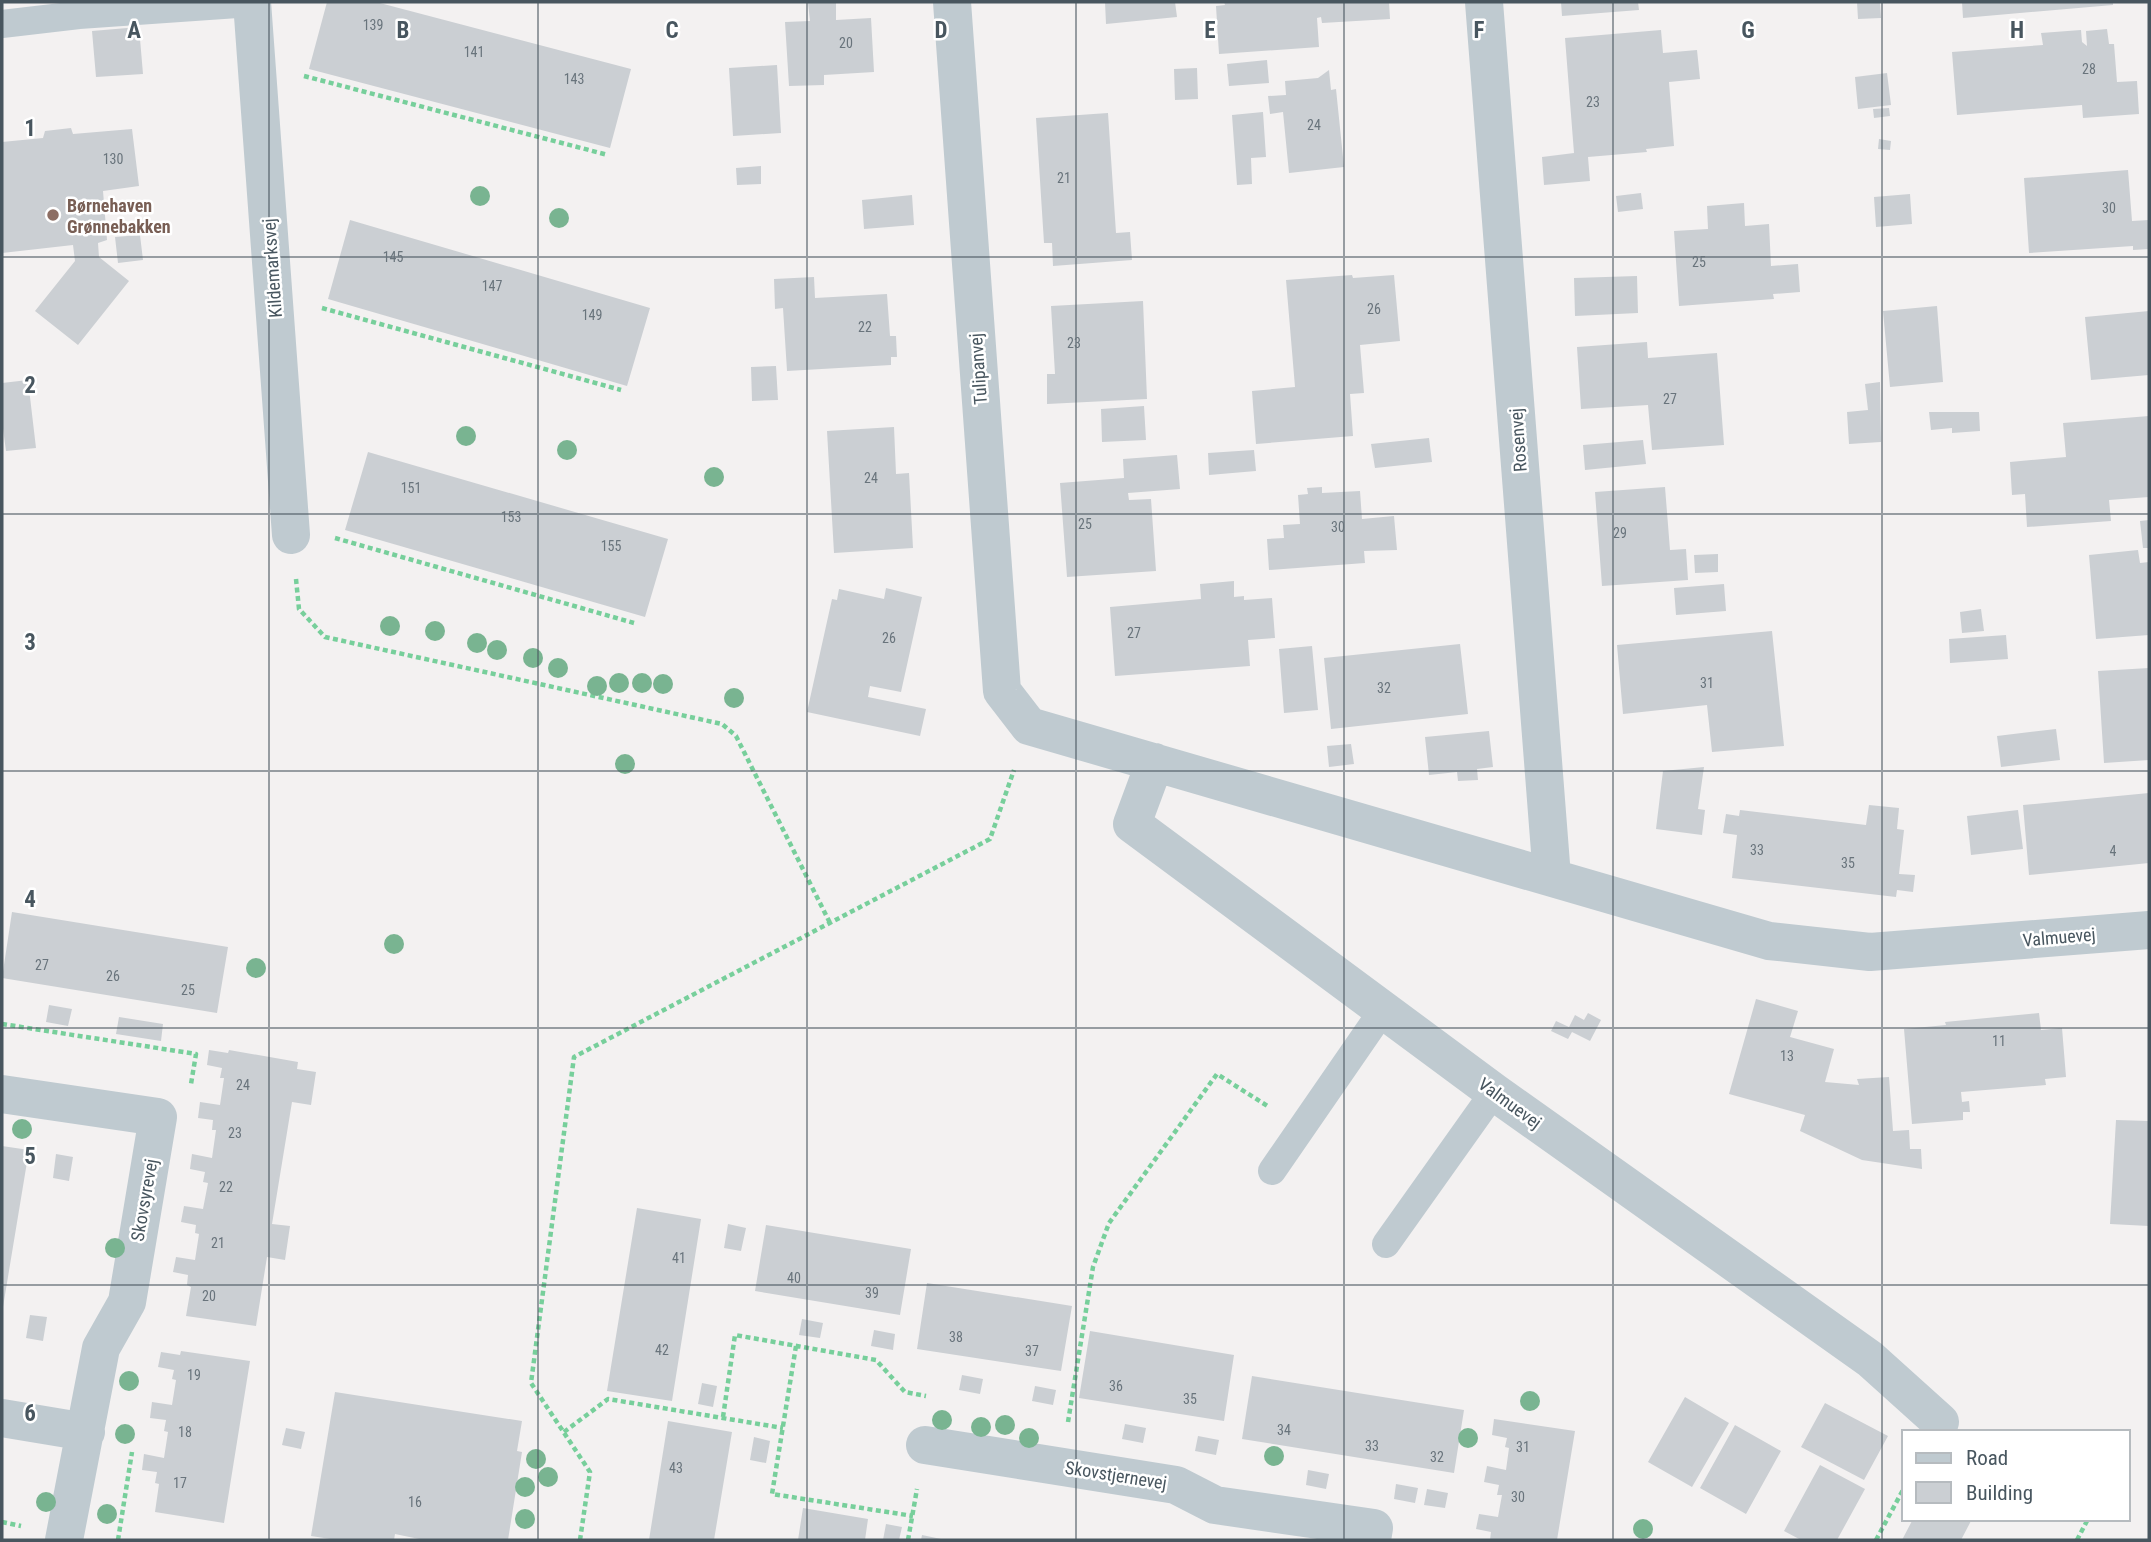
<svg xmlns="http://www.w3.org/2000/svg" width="2151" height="1542" font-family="'Roboto Condensed',sans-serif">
  <rect width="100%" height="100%" fill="#f3f1f1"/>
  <path fill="#cbcfd3" d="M327,2H376L631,69L610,148L309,69Z
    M836,2V20L871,18L874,72L824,75V85L789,86L785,22L810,21L808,3Z
    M1105,2H1175L1177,17L1106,24Z
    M1224,2H1389L1390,19L1322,23L1321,17L1317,18L1319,47L1219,54L1216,6L1225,5Z
    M1561,2H1638L1639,10L1562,16Z
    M1857,2H1880L1881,18L1858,19Z
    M1962,2H2113V5L1963,18Z
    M139,27L143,74L96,77L92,31Z
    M2107,29L2109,44H2114L2117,82L2137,81L2139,114L2083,118L2082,105L1957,115L1952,52L2043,45L2041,33L2081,30L2082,42L2087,46L2086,31Z
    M1661,30L1663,53L1697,50L1700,79L1669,82L1674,146L1646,149L1647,152L1588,157L1590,181L1544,185L1542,157L1574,153L1565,38Z
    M1267,60L1269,83L1229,86L1227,64Z
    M777,65L781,133L733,136L729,68Z
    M1197,68L1198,99L1175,100L1174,69Z
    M1329,70L1331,90L1336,89L1344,167L1289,173L1283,112L1270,114L1268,96L1286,95L1285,81L1318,78Z
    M1887,73L1891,105L1858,109L1855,77Z
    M1889,108L1890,116L1874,118L1873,109Z
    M1263,112L1266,157L1251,158L1252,184L1237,185L1232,115Z
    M1108,113L1116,233L1130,232L1132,260L1053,266L1052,243H1044L1036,118Z
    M71,128L73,134L132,129L139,186L103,191L107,240L98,243L99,257L129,281L78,345L35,311L75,261L73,245L2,253V142L43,138L45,131Z
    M1879,139L1891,141L1890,150L1878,149Z
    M761,166V184L737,185L736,168Z
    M2128,170L2132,221L2149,220V249L2133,250V246L2029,253L2024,178Z
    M1641,193L1643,209L1618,212L1616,196Z
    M1910,194L1912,224L1876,227L1874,197Z
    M912,195L914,225L864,229L862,200Z
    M1744,203L1745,226L1769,224L1771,266L1798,264L1800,292L1773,294L1774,299L1679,306L1674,231L1708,229L1707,206Z
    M350,220L650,308L627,386L328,299Z
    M140,235L143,260L118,263L115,237Z
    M1352,275L1353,278L1394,275L1400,341L1360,345L1364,393L1350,394L1353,436L1256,444L1252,391L1295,387L1286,280Z
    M1637,276L1638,313L1575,316L1574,278Z
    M814,277L815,298L887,294L890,336H896L897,357H891V365L787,371L783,308L775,309L774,279Z
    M1143,301L1147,399L1047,404V374H1055L1051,306Z
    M1937,306L1943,382L1890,387L1883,311Z
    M2149,311V375L2091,380L2085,317Z
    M1647,342L1648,358L1717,353L1724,445L1652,450L1648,405L1581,409L1577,347Z
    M776,366L778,400L752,401L751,367Z
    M28,380L36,448L6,451L2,421V383Z
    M1880,382L1881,442L1849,444L1847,412L1868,410L1865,384Z
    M1144,406L1146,440L1102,442L1101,409Z
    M1929,412H1979L1980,431L1952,433V428L1931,430Z
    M2149,416V497L2109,500L2111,521L2027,527L2025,494L2012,495L2010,462L2066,457L2063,423Z
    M894,427L896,474L909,473L913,548L834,553L827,431Z
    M1429,438L1432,462L1375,468L1371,444Z
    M1643,440L1646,464L1585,470L1583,445Z
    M1254,450L1256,471L1209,475L1208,453Z
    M368,452L668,539L645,617L345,530Z
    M1177,455L1180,489L1128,493L1129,500L1151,499L1156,571L1067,577L1060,483L1124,478L1123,459Z
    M1322,487V493L1360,491L1362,519L1394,516L1397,550L1364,551L1365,563L1269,570L1267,539L1284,538L1283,525L1300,524L1298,495L1308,494L1307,488Z
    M1665,487L1670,550L1686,549L1688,580L1602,586L1595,492Z
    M2149,520V548H2143L2140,521Z
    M2138,550L2140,563L2149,562V635L2096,639L2089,555Z
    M1718,554V572L1695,573L1694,555Z
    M1234,581V597L1244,596V600L1272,598L1275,638L1248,640L1250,666L1115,676L1110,607L1201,599L1200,584Z
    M1724,584L1726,611L1676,615L1674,588Z
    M886,588L922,597L901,692L870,686L868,697L926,709L920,736L807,712L832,599L837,600L839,589L884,599Z
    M1981,609L1984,631L1962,633L1960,612Z
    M1772,631L1784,746L1712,752L1707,705L1623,714L1617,645Z
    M2006,635L2008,659L1950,663L1949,639Z
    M1460,644L1468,714L1331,729L1324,658Z
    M1312,646L1318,710L1284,713L1279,649Z
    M2149,668V760L2104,763L2098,671Z
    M2056,729L2060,760L2001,767L1997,736Z
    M1489,731L1493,767L1477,769L1478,780L1458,781L1457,772L1429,775L1425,737Z
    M1351,744L1354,764L1329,767L1327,746Z
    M1704,767L1698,809L1705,810L1702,835L1656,829L1663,771Z
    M2149,793V863L2029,875L2023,805Z
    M1869,805L1899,808L1897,829L1904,830L1899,874L1915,875L1913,892L1897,890L1896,897L1732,878L1737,835L1723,833L1726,814L1739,816L1740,810L1866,825Z
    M2018,810L2023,849L1971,855L1967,816Z
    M12,912L228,947L217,1013L2,978Z
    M1756,999L1798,1011L1790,1037L1834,1049L1825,1082L1859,1085L1857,1079L1889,1077L1893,1131L1909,1130L1910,1149H1921L1922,1169L1862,1160L1800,1131L1805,1115L1729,1094Z
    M49,1005L72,1009L68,1026L46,1022Z
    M1588,1013L1601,1020L1590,1041L1572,1032L1568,1039L1551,1031L1556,1021L1569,1027L1575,1015L1584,1020Z
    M2039,1013L2041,1030L2062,1028L2066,1077L2045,1079L2046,1085L1961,1092L1962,1102L1969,1101L1970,1112H1963V1120L1912,1124L1904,1029L1946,1025L1945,1022Z
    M119,1017L163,1024L161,1041L116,1034Z
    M209,1050L228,1053L229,1050L298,1062L297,1069L316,1072L311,1105L292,1102L272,1224L290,1226L285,1260L267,1257L256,1326L186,1316L191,1287L187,1285L188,1275L173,1272L176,1257L195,1260L199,1234L195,1233L196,1225L181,1222L184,1206L203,1209L208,1183L203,1182L205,1172L190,1169L192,1154L212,1158L216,1130H212L213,1120L198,1118L200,1102L220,1105L224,1078H220L222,1068L207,1065Z
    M2116,1120L2149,1121V1226L2110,1224Z
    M2,1146L29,1150L3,1307H2Z
    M56,1154L73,1157L69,1181L53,1178Z
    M637,1208L701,1219L672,1401L607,1391Z
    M728,1224L746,1228L741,1251L724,1248Z
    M766,1225L911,1249L900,1315L755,1291Z
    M927,1283L1072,1306L1061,1371L917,1349Z
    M30,1315L47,1317L43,1341L26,1338Z
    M802,1319L823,1323L820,1338L799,1335Z
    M874,1330L895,1334L893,1350L871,1346Z
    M1090,1331L1234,1355L1224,1421L1079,1398Z
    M181,1351L250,1361L224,1523L155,1512L159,1484L155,1483L157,1472L142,1470L144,1454L164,1458L168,1432L164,1431L166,1420L150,1418L152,1402L172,1405L176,1380L172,1379L174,1370L158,1367L161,1352L180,1355Z
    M962,1375L983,1379L980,1394L959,1390Z
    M1252,1376L1464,1410L1454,1473L1242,1439Z
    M702,1383L717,1386L713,1407L698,1404Z
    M1035,1386L1056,1390L1053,1405L1032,1401Z
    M335,1392L522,1421L517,1451L522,1452L508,1540H424L395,1534L394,1540H337L311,1536Z
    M1685,1397L1729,1423L1692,1487L1648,1462Z
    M1825,1403L1888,1436L1864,1480L1801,1447Z
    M1494,1419L1575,1431L1557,1540H1490L1491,1532L1476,1529L1479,1514L1498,1517L1502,1495H1497L1499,1485L1484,1482L1487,1466L1506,1470L1509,1448L1505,1447L1507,1438L1492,1435Z
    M668,1421L732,1432L714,1540H649Z
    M1125,1424L1146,1428L1143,1443L1122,1439Z
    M1735,1425L1781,1451L1746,1514L1700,1488Z
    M286,1428L305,1432L301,1449L282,1445Z
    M1198,1436L1219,1440L1216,1455L1195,1451Z
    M754,1437L770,1441L766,1463L750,1460Z
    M1820,1465L1865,1489L1837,1540H1801L1784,1531Z
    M1308,1470L1329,1474L1326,1489L1306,1485Z
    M1396,1484L1418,1488L1415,1503L1394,1499Z
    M1427,1489L1448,1493L1445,1508L1424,1505Z
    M803,1508L868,1519L865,1540H798Z
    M1913,1519H1972L1961,1540H1902Z
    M886,1524L902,1527L899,1540H883Z
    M922,1535L941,1539V1540H921Z"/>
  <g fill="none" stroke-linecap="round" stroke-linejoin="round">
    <path stroke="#77cf9b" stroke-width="4.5" stroke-dasharray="5 3.5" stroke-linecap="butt" d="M304,76L608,155
      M322,308L621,390
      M335,538L634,623
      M296,579L299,609L325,637L722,724L736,736L830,923
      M2,1024L196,1054L191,1084
      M796,1346L772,1494L913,1516
      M723,1417L735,1335L876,1360L905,1392L926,1396
      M1068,1422L1093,1267L1109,1223L1217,1074L1269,1107
      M564,1432L608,1399L783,1428
      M2,1522L21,1526
      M118,1540L132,1452
      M580,1540L590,1472L531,1383L574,1057L990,839L1014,770
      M908,1540L917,1489
      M1876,1540L1904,1488
      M2077,1540L2088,1519"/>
    <path stroke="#bfcad0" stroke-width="28" d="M2,24L79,15L252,3
      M1272,1171L1383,1010
      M1386,1244L1494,1092"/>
    <path stroke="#bfcad0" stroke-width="38" d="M252,2L291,535
      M952,2L1002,691L1029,726L1769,941L1870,952L2149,930
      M1484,2L1552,877
      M1155,762L1132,824L1494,1092L1870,1359L1940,1422
      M2,1094L158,1117L127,1302L101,1348L64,1540
      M2,1418L86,1432
      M925,1445L1176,1485L1215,1505L1374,1528L1372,1540"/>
  </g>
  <g fill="#79b491">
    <circle cx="480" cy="196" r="10"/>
    <circle cx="559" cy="218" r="10"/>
    <circle cx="466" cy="436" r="10"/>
    <circle cx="567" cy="450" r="10"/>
    <circle cx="714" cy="477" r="10"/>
    <circle cx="390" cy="626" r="10"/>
    <circle cx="435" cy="631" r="10"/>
    <circle cx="477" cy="643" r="10"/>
    <circle cx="497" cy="650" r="10"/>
    <circle cx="533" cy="658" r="10"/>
    <circle cx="558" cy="668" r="10"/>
    <circle cx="619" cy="683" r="10"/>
    <circle cx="642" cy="683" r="10"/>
    <circle cx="663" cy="684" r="10"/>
    <circle cx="597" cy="686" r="10"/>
    <circle cx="734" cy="698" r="10"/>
    <circle cx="625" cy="764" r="10"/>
    <circle cx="394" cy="944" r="10"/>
    <circle cx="256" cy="968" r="10"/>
    <circle cx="22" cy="1129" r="10"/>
    <circle cx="115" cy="1248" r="10"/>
    <circle cx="129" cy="1381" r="10"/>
    <circle cx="1530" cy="1401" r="10"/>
    <circle cx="942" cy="1420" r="10"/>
    <circle cx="1005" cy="1425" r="10"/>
    <circle cx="981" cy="1427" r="10"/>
    <circle cx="125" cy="1434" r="10"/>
    <circle cx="1029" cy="1438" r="10"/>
    <circle cx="1468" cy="1438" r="10"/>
    <circle cx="1274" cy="1456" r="10"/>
    <circle cx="536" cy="1459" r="10"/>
    <circle cx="548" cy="1477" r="10"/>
    <circle cx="525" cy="1487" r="10"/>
    <circle cx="46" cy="1502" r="10"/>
    <circle cx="107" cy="1514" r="10"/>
    <circle cx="525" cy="1519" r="10"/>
    <circle cx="1643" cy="1529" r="10"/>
  </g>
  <path fill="none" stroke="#48565f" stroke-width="2" stroke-opacity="0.55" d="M269,2V1540M538,2V1540M807,2V1540M1076,2V1540M1344,2V1540M1613,2V1540M1882,2V1540M2,257H2149M2,514H2149M2,771H2149M2,1028H2149M2,1285H2149"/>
  <circle fill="#8d6e63" stroke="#fff" stroke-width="2.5" cx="53" cy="215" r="7"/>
  <g text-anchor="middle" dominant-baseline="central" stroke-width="5" stroke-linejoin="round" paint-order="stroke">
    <g font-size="14" fill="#69747c">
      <text x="373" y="25">139</text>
      <text x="846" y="43">20</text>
      <text x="474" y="52">141</text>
      <text x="2089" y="69">28</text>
      <text x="574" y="79">143</text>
      <text x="1593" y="102">23</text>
      <text x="1314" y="125">24</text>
      <text x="113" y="159">130</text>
      <text x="1064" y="178">21</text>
      <text x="2109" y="208">30</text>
      <text x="393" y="257">145</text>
      <text x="1699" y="262">25</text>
      <text x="492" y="286">147</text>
      <text x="1374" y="309">26</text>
      <text x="592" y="315">149</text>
      <text x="865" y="327">22</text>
      <text x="1074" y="343">23</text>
      <text x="1670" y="399">27</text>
      <text x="871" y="478">24</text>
      <text x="411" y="488">151</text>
      <text x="511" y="517">153</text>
      <text x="1085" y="524">25</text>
      <text x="1338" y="527">30</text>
      <text x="1620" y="533">29</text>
      <text x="611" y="546">155</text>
      <text x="1134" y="633">27</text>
      <text x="889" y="638">26</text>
      <text x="1707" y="683">31</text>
      <text x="1384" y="688">32</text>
      <text x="1757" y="850">33</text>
      <text x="2113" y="851">4</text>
      <text x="1848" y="863">35</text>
      <text x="42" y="965">27</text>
      <text x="113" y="976">26</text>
      <text x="188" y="990">25</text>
      <text x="1999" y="1041">11</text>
      <text x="1787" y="1056">13</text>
      <text x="243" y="1085">24</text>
      <text x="235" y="1133">23</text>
      <text x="226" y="1187">22</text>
      <text x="218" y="1243">21</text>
      <text x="679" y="1258">41</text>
      <text x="794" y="1278">40</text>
      <text x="872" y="1293">39</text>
      <text x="209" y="1296">20</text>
      <text x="956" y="1337">38</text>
      <text x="662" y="1350">42</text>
      <text x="1032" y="1351">37</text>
      <text x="194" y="1375">19</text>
      <text x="1116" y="1386">36</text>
      <text x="1190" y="1399">35</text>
      <text x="1284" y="1430">34</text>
      <text x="185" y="1432">18</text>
      <text x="1372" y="1446">33</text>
      <text x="1523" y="1447">31</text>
      <text x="1437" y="1457">32</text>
      <text x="676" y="1468">43</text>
      <text x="180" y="1483">17</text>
      <text x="1518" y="1497">30</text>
      <text x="415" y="1502">16</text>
    </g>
    <g font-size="18" font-weight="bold" fill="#785e54" stroke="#fff" text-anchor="start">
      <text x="67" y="205">Børnehaven<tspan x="67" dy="21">Grønnebakken</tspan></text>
    </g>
    <g font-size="18" fill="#48565f" stroke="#fff">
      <text transform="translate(272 268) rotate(-94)">Kildemarksvej</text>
      <text transform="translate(978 369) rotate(-94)">Tulipanvej</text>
      <text transform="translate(1518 440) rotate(-94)">Rosenvej</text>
      <text transform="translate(2059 937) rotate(-5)">Valmuevej</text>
      <text transform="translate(1510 1103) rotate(36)">Valmuevej</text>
      <text transform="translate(144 1200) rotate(-80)">Skovsyrevej</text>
      <text transform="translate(1116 1475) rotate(9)">Skovstjernevej</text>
    </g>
  </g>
  <g font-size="23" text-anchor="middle" font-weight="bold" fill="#48565f" stroke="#fff" stroke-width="5" stroke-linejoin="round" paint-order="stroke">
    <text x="134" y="38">A</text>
    <text x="403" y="38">B</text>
    <text x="672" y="38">C</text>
    <text x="941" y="38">D</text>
    <text x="1210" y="38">E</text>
    <text x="1479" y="38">F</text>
    <text x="1748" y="38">G</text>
    <text x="2017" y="38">H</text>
    <text x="30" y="136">1</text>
    <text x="30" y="393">2</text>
    <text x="30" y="650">3</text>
    <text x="30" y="907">4</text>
    <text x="30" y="1164">5</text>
    <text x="30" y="1421">6</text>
  </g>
  <rect width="2151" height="1542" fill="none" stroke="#48565f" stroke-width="7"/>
  <rect x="1902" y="1430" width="228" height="91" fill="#ffffff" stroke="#b6bbbf" stroke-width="2"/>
  <rect x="1916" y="1453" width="35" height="10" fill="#bfcad0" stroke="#b6bbbf" stroke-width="2"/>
  <text x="1966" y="1465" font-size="21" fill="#48565f">Road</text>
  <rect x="1916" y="1482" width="35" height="21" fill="#cbcfd3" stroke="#b6bbbf" stroke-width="2"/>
  <text x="1966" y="1500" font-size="21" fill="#48565f">Building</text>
</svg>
